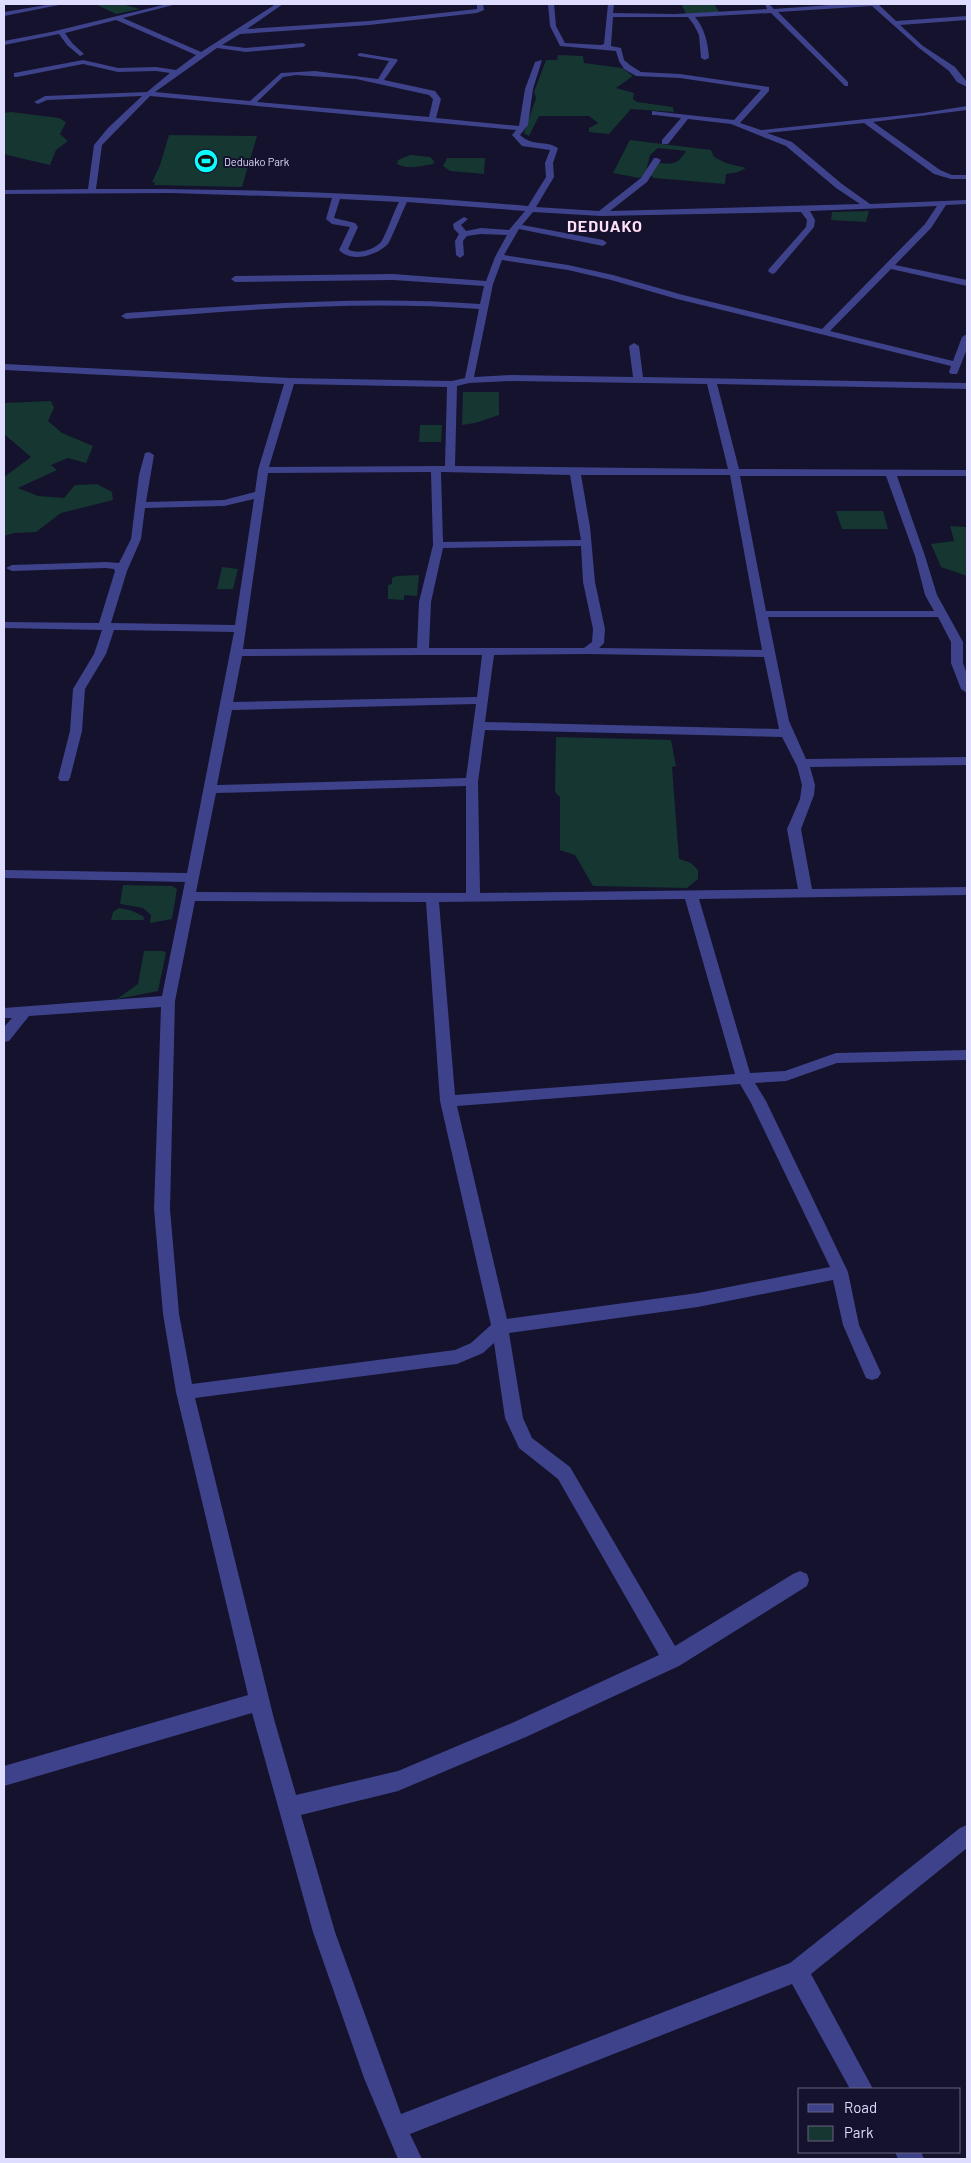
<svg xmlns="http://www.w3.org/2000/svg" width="971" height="2163" font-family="Barlow,sans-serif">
  <rect width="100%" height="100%" fill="#14122c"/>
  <path fill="#153631" d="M95,4H122L140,9L116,14Z
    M681,4H714L720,13L687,15Z
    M558,55L583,56L584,63L622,68L633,76L616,88L634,93L633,99L637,102L673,107L674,112L631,109L609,134L589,132V128L598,123L589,116H539L529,136L524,133L536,98L534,92L546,60H557Z
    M11,112L59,118L66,122L60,134L68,141L56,150L50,165L7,155L4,153V113Z
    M169,135L257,136L242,187L154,185L155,182H152L160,165Z
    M630,140L711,150L714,157L726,163L746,168L738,172L726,174L725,184L654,178L649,174L658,163C673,164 677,165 686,151L658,148L650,155L645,176L639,178L613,173Z
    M410,155L430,157L434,161L433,164C421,166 408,170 397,164L398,160Z
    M447,158H485L484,174L450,171L443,166Z
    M869,211L866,222L831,220L832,212Z
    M463,392H499V415L475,423L462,425Z
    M51,401L54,408L48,421L62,433L93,446L86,463L68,458L51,465L57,470L18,488L38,496L64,498L75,485L97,484L112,492L113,500L61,513L36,532L14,533L4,536V477L31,457L4,434V403Z
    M420,425H442L441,442H419Z
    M836,511H883L888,529H842Z
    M950,526L967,527V576L941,567L931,544L954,541Z
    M222,567L238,569L233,589H217Z
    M419,575L417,596L404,595V600L388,599V585L392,584V578L397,576Z
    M556,737L671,740L676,766L672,767L679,859L691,863L698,870V879L687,888L593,886L575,855L560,850V797L555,792Z
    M123,885L172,886L177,889L172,919L150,923L151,915L143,908L120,904Z
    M119,908L130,910L143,916L144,920H111L113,912Z
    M144,951H163L166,953L158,991L117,999L138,984Z"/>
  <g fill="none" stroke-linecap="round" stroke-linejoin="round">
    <path fill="#3e428a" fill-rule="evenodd" d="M52,4L59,5L4,16V12Z
      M167,4H177L123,18L201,52L276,4H283L247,29L369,21L477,9V4H483L484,10L477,13L369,25L240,34L222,45L246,48L303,43L306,45L303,47L246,52L217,48L155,92L250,101L281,73L315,71L378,79L389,61L358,56V54L360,53L396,59L398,60L384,80L435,91L441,99L436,118L519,126L525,89L535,62L542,60L533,89L528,125L520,135C533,147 546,140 558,148L553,163L554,177L536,207L599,211L641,178L654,158H657L661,160L647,182L610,211L860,204L836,188L786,146L731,124L688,119L668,144H662V140L681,118L655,115H652V111L734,120L761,90L680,78L636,76L624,69L619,61L616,51L560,46L550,26L548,4H554L556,26L565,43L601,45L604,44L608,4H614L613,13L675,14L767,9L765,4H769L774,9L844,4H878L896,21L967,16V20L900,25L923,46L955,67L967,82V87L957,82L949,71L919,48L872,6L778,12L848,82V86H845L771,13L695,17C705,29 708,43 709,58L705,60L701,58L699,35L694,25L688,17H613L611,46L621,48L624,60L630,65L641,72L680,74L769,87V91L740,123L761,130L923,113L967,106V110L873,122L940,170L952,175H967V179H951L934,174L864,123L767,133L792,142L842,184L870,204L967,200V204L946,205L931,228L895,265L967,280V286L891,269L830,331L953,361L962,337L967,334V349L957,374H951L949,372L951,366L677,299L611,280L568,270L502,260L493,284L474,377L512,375L633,377L629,346L634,343L639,346L643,377L967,383V389L717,384L739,469L967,470V476H897L925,556L937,595L963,642V663L967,674V693L961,689L951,663V642L938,617H768L789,721L806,759L967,757V765L810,767L815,785L814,795L801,829L812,889L967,887V895L699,899L750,1073L785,1071L836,1053L967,1050V1060L837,1063L786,1081L755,1083L766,1101L848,1272L859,1325L881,1373L878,1378L872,1380L866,1378L843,1325L833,1280L698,1307L509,1333L523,1418L532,1438L570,1467L675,1646L793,1574L800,1571L807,1574L809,1580L807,1586L679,1666L526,1737L398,1791L301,1815L335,1932L401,2114L790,1963L960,1828L967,1825V1848L811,1974L873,2089H850L792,1984L410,2134L422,2159H398L364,2078L313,1932L252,1713L4,1786V1766L248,1695L176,1392L163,1314L154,1209L161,1007L29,1016L9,1041L4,1042V1027L12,1018H4V1008L162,996L185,882L4,878V870L187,873L234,632L114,630L106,654L85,689L82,731L70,778L68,781H60L58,778L70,731L73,689L94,654L102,630L4,628V622L99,623L115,571L114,569L106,568L12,571L6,568L12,565L106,562L119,563L131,539L139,475L145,453L149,452L154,455L146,502L224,500L255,492L258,470L284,384L4,370V364L290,378L452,381L465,378L479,309C361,300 244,310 126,319L121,316L126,313C244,305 362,295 480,304L484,286L393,280L235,282L231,279L235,276L393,274L486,281L495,257L507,235L481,234L467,236L463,241L464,255L460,258L456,255L455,241L459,234L454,229L453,224L464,217L468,219L461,225L466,231L481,228L509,230L525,211L407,202C404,208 390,242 388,244C376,256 351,263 339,250L350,227L332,224L326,219L332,198L171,193L4,194V190L88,189L94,145L108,128L142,96L47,100L38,104L34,102L45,96L147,92L170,73L156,71L118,72L83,64L17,77H14V73L83,60L118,68L156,67L176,70L196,55L116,20L65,33L72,43L84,54L80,56L67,45L59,34L4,45V41L51,32ZM296,75L356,79L429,95L433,99L429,117L257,102L283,77ZM150,96L516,130L512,135L522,146L550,150L545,163L546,177L528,206C385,193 240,188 96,189L102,145ZM340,199L399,202C394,211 386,235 381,242C374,250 356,255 348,249L358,227L355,223L334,218ZM937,206L925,224L822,329L683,295L613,275L568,265L504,255L519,229L603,246L607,243L603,240L522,225L533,212L601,216L801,212L807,220L806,227L769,269L768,271L772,274L775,273L814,227L815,220L810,211ZM512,381L707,384L728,469L455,466L457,386L469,383ZM294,384L447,387L445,466L269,467ZM431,472L433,545L419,602L417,648L243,649L268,473ZM441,472L570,475L581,540L443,542ZM581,475H730L762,650L599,648L604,643L605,629L595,582L590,527ZM740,476H886L915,556L925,595L934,611H766ZM254,499L235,625L111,623L127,571L141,539L145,508L224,506ZM581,546L583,582L593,629L592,642L584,648H429L431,602L443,548ZM587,654L764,657L779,729L485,722L494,655ZM423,655H482L477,697L233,702L242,656ZM476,704L466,778L217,785L232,710ZM485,730L782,737L797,766L802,785L800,799L787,829L798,889L480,893L478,782ZM466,786V893L196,892L216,793ZM685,899L735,1074L455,1095L439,902ZM195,901L426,902L440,1101L491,1325L471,1343L455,1350L192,1384L179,1314L170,1209L175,1001ZM740,1084L751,1103L830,1267L698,1293L507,1319L457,1106ZM494,1343L505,1418L519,1448L558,1479L659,1655L512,1723L398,1771L296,1795L274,1719L195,1398L457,1364L483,1353Z
      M895,2152H921L924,2159H898Z"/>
  </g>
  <defs>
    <g id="stadium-disc" transform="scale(1.25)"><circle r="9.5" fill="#0cfbfc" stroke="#14122c"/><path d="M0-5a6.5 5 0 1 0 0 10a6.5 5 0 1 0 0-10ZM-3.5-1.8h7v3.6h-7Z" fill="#111"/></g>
  </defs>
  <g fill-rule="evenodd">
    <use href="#stadium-disc" x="206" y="161"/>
  </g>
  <g text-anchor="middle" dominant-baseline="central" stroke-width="4" stroke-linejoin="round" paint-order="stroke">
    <g font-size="11" fill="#deddff" stroke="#14122c" text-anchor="start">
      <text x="224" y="161">Deduako Park</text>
    </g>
    <g font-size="16" font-weight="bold" letter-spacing="1" fill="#ffdff6" stroke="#14122c">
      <text x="605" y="225">DEDUAKO</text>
    </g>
  </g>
  <rect width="971" height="2163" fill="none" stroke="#deddff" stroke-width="10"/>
  <rect x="798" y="2088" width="162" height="65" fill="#14122c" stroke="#656380"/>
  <rect x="808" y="2104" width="25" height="8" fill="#3e428a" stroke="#656380"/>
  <text x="844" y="2113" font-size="15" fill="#deddff">Road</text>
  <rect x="808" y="2126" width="25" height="15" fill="#153631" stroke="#656380"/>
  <text x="844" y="2138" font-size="15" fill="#deddff">Park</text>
</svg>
